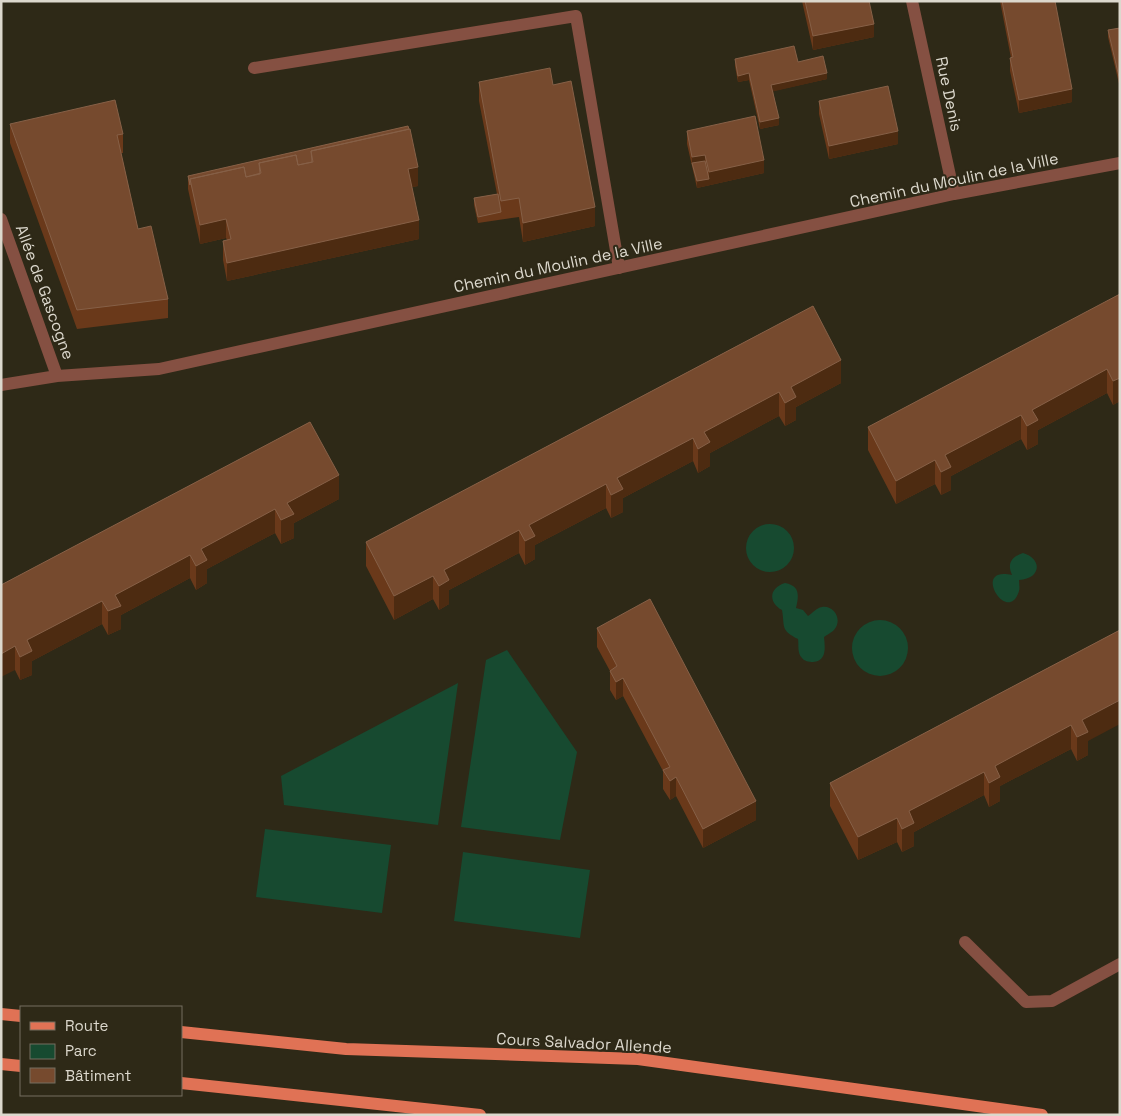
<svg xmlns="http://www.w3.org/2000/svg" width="1121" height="1116" font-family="'Space Grotesk',sans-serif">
  <rect width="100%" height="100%" fill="#2e2917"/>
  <path fill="#174a30" d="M746 548a24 24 0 1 1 48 0a24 24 0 1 1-48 0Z
    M1023,553C1043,559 1041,579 1019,580C1019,584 1020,588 1019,591C1008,627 970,565 1012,575C1007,564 1011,557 1023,553Z
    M785,583C800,586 799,595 796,608L803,610L808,616C813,613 816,608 822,607C834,605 843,620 834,630C832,632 827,635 824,637C825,647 827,661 813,662C809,662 804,661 802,658C797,653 799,645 798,639C780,630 785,627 782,610C768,602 769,588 785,583Z
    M852 648a28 28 0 1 1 56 0a28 28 0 1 1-56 0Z
    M507,650L577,752L560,840L461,827L486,660Z
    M458,683L438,825L284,805L281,776Z
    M265,829L391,845L382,913L256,897Z
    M463,852L590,870L580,938L454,921Z"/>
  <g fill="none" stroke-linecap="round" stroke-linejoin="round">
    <path stroke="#855042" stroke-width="12" d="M912,1L954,194
      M254,68L576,16L619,268
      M1,219L57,376
      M1,385L57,376L159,369L954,194L1120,163
      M965,942L1026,1002L1052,1001L1120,964"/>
    <path stroke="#e07255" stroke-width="12" d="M1,1014L21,1016
      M181,1032L346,1049L638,1059L1042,1115
      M1,1064L21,1066
      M181,1083L480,1115"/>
  </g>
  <path fill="#6a391a" d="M802,1H869L874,37L813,50Z
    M1000,1H1055L1072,102L1019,113L1010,71V58H1011Z
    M1120,28V88L1108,37V30Z
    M735,59L798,62L827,79L773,91L779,125L760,129L749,80L738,82L735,66Z
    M479,82L553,85L595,226L523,242L519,217L478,223L474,205V198L497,194L479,101Z
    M819,101L898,144L829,159L819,114Z
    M10,124L123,134V153H121L138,229L168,299V318L77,329L10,143Z
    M408,126L418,186L412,187L419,239L227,281L223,260V241L227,240L226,238L200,244L188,189V176Z
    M687,131L764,173L697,188L687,144Z
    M1120,294V401L1113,405L1107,393L1038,430V444L1027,450L1021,439L951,476V490L941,495L935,484L896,504L868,450V427Z
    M813,306L841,383L796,407V420L785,426L779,416L710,453V466L698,473L693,461L623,498V512L611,518L606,508L535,545V559L525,565L519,553L449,590V604L439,610L433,599L394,620L366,566V542Z
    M310,422L339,499L294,523V538L281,544L275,533L207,569V583L196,590L190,578L121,615V629L108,635L102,624L32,661V675L20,680L15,670L1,585Z
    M597,628L756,820L703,848L676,796L670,800L663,789V771L623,696L616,700L610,690V671L597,647Z
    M1120,630L1088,741V755L1077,761L1071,749L1000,786V801L989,807L984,795L914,832V846L902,852L897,842L858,860L830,806V783Z"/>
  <path fill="#4d2b11" d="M874,24V37L813,50V36Z
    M749,73V80L738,82V76Z
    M827,73V79L771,92V85Z
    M1072,89V102L1019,113V100Z
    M779,118V125L760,129V122Z
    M898,131V144L829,159V146Z
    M705,155V168L692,163V157Z
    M764,160V173L697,188V181L709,179V172Z
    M418,167V186L408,188V169Z
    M595,207V226L523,242V223Z
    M226,219V238L200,244V225Z
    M419,220V239L227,281V263Z
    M841,360V383L796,407V420L785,426V403L791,387Z
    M1120,363V401L1113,405V381Z
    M1107,369V393L1038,430V444L1027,450V426L1032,410Z
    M779,392V416L710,453V466L698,473V449L704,432Z
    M1021,415V439L951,476V490L941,495V472L945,455Z
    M693,438V461L623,498V512L611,518V495L617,478Z
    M935,460V484L896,504V481Z
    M339,475V499L294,523V538L281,544V520L287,503Z
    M606,484V508L535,545V559L525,565V541L529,525Z
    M275,509V533L207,569V583L196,590V566L201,549Z
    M519,530V553L449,590V604L439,610V586L444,570Z
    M190,555V578L121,615V629L108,635V611L115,595Z
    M433,576V599L394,620V596Z
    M102,601V624L32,661V675L20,680V657L27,640Z
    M15,646V670L1,677V654Z
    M623,678V696L616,700V682Z
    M1120,700V724L1088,741V755L1077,761V737L1082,720Z
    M1071,725V749L1000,786V801L989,807V783L995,766Z
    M984,772V795L914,832V846L902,852V829L909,811Z
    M676,777V796L670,800V781Z
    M756,801V820L703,848V829Z
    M897,818V842L858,860V837Z"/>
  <path fill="#764a2e" stroke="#866047" d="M805,1H869L874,24L813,36Z
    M1002,1H1055L1072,89L1019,100L1010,58L1013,57Z
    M1120,28V81L1108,30Z
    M794,46L798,62L823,56L827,73L771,85L779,118L760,122L749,73L738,76L735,59Z
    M550,68L553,85L571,81L595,207L523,223L519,198L501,201L479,82Z
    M888,86L898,131L829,146L819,101Z
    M115,100L123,134L117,135L138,229L151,226L168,299L77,310L10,124Z
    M755,116L764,160L709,172L705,155L692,157L687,131Z
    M408,126L409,129L311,151L312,162L298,165L296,155L259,163L260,174L246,177L244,167L190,179V185L188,176Z
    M410,129L418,167L408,169L419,220L227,263L223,241L231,239L226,219L200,225L190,179L244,167L246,177L261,173L259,163L296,155L298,165L313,162L311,151Z
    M705,161L709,179L697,181L692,163Z
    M498,194L501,212L478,217L474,198Z
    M1120,294V378L1113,381L1107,369L1032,410L1038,420L1027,426L1021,415L945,455L951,467L941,472L935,460L896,481L868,427Z
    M813,306L841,360L791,387L796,397L785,403L779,392L704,432L710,442L698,449L693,438L617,478L623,489L611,495L606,484L529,525L535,536L525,541L519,530L444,570L449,580L439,586L433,576L394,596L366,542Z
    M310,422L339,475L287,503L294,514L281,520L275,509L201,549L207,560L196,566L190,555L115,595L121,606L108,611L102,601L27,640L32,651L20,657L15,646L1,654V585Z
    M650,599L756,801L703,829L676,777L670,781L663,770L670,767L623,678L616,682L610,671L617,666L597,628Z
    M1120,630V700L1082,720L1088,732L1077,737L1071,725L995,766L1000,777L989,783L984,772L909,811L914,823L902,829L897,818L858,837L830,783Z"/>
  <g text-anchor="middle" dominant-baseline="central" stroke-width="4" stroke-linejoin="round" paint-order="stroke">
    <g font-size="16" fill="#dcd8cd" stroke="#2e2917">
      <text transform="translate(949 94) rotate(78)">Rue Denis</text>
      <text transform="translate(954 180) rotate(-12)">Chemin du Moulin de la Ville</text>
      <text transform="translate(558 265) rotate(-12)">Chemin du Moulin de la Ville</text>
      <text transform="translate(45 292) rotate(70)">Allée de Gascogne</text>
      <text transform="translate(584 1043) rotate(3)">Cours Salvador Allende</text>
    </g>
  </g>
  <rect width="1121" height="1116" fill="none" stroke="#dcd8cd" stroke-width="5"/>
  <rect x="20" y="1006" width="162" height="90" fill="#2e2917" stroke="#746f60"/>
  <rect x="30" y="1022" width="25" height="8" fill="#e07255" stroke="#746f60"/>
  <text x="65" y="1031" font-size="15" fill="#dcd8cd">Route</text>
  <rect x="30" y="1044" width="25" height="15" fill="#174a30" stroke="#746f60"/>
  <text x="65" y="1056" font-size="15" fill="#dcd8cd">Parc</text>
  <rect x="30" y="1068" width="25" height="15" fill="#764a2e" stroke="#746f60"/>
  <text x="65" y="1081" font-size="15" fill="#dcd8cd">Bâtiment</text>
</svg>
